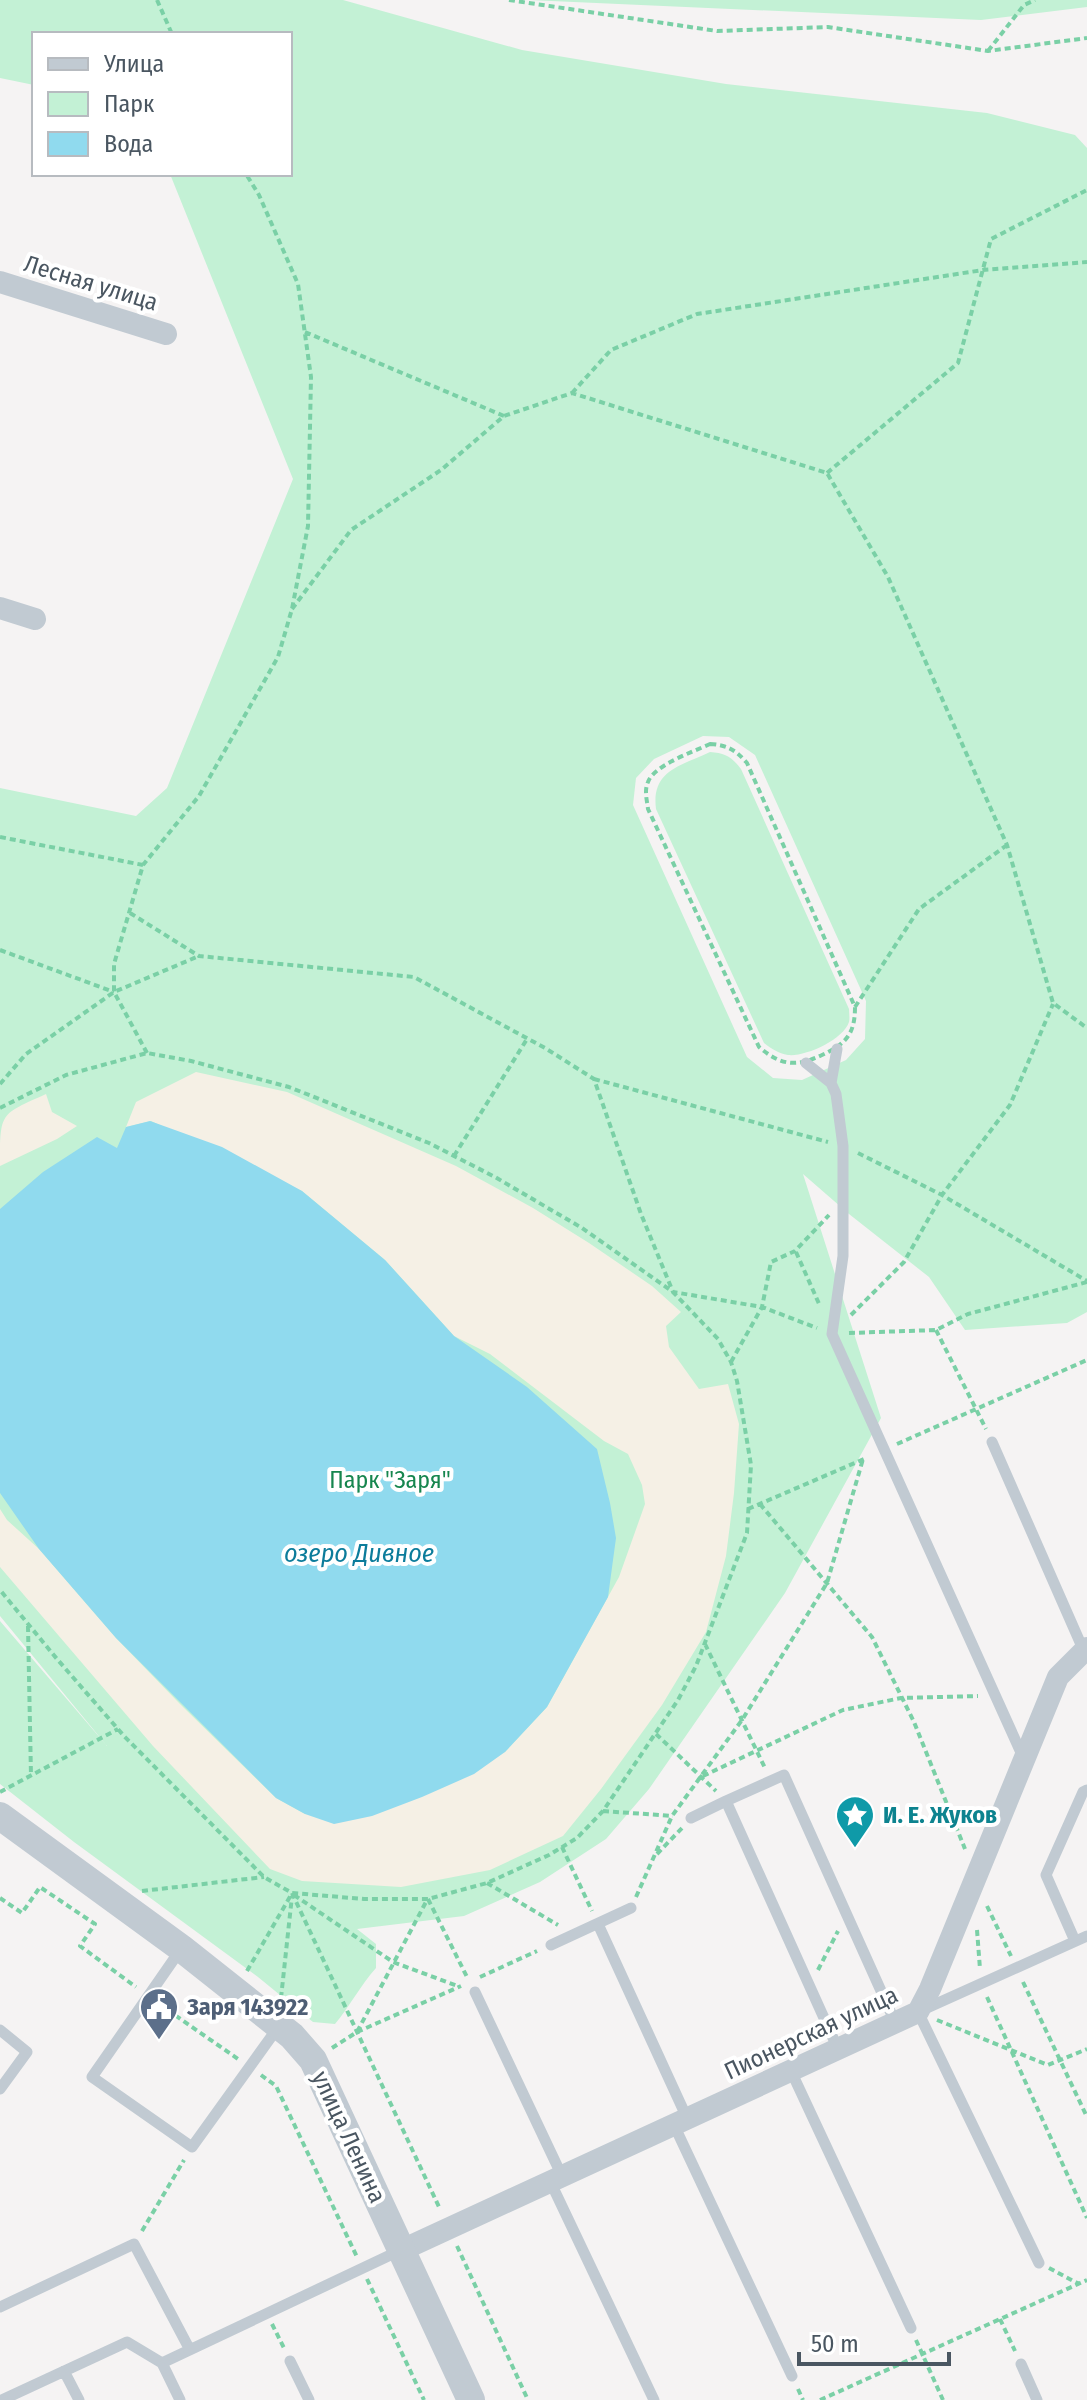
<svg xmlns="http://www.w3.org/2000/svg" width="1087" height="2400" font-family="'Fira Sans Condensed',sans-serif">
  <rect width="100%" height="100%" fill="#f5f3f3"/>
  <path fill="#c3f1d5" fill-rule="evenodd" d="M0,0H343L522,50L726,84L987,113L1075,135L1087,148V1312L1067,1323L965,1330L929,1277L849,1214L803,1174L881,1418L785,1593L649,1789L606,1839L540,1882L464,1916L357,1929L376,1944V1968C360,1986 350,2006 335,2024L313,2022L258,1977L74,1842L0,1784V1621L107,1746L0,1616V788L136,816L167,788L293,479L170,174H290V34H34V85L0,78ZM703,736L729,737L755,755L866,1001L865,1039L846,1060L802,1080L773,1078L747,1057L633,805L636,778L654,759Z
    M529,0H1087V7L981,20Z
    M710,752C725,753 732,757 741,769L849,1009C849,1013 850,1018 849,1022C843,1040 805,1057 788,1055C778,1053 772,1049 764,1043L656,809C651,770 681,766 710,752Z"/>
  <path fill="#f5f0e5" d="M196,1072L287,1092L456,1166L533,1208L589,1243L652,1286L681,1312L666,1326L669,1347L699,1389L728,1384L739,1424L734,1493L726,1556L706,1632L662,1705L601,1789L563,1836L490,1870L401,1887L302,1881L270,1869L153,1746L0,1567V1509L7,1520L39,1549L116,1638L180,1704L276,1798L305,1814L505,1752L547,1707L619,1577L645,1504L642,1485L628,1454L604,1441L490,1354L454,1336L385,1260L302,1191L151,1121L126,1127L136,1102Z
    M46,1094L52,1112L77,1126L57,1139L0,1166C0,1111 0,1115 46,1094Z"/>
  <path fill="#90daee" d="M150,1121L222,1147L302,1191L385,1260L454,1336L527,1387L597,1449L610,1503L616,1538L608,1597L547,1707L505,1752L474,1774L422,1797L372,1816L334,1824L305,1814L276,1798L116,1638L39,1549L0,1493V1209L43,1172L97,1137L117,1148L126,1127Z"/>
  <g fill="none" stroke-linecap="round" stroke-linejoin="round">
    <path stroke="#7ad0a6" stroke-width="4" stroke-dasharray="6 4" stroke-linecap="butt" d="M157,0L172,34
      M509,0L717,31L828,27L988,51L1087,38
      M988,51L1024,5L1035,0
      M305,332L504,416
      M572,393L611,350L697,314L983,270L1087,262
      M827,473L958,363L991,239L1087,190
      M292,609L351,530L441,470L504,416L572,393L827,473L888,577L1007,845L1053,1003L1087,1028
      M710,744C727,745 736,750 747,763L855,1007C855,1034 846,1044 822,1055C797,1067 781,1066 759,1047L648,809C647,800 644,791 648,782C654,765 693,752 710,744Z
      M0,837L143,865
      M130,913L199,956L414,977L545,1048L594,1079L641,1214L673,1292L762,1307L817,1328
      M0,950L114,992
      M855,1007L919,909L1007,845
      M147,1053L114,992V964L143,865L199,796L278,657L292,609L308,526L311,377L298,284L259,195L246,174
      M594,1079L828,1142
      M0,1084L26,1054L114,992L199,956
      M0,1108L66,1075L147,1053L191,1061L289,1087L429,1143L495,1177L582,1228L673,1292L718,1339L731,1362L737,1381L751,1465L747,1533L696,1666L678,1700L603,1811L577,1838L549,1855L487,1883L428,1899H364L292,1893L264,1877L124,1736L57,1659L0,1590
      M858,1153L942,1195L1087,1281
      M454,1156L527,1039
      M796,1252L820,1306
      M851,1315L904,1262L942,1195L1010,1105L1053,1004
      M936,1330L986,1429
      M849,1333L936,1330L968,1314L1087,1282
      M731,1362L762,1307L771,1262L795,1251L829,1215
      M897,1444L1087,1360
      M760,1504L872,1637L914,1722L965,1849
      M748,1509L864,1459
      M28,1626L31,1776
      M705,1644L765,1768
      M656,1734L716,1791
      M703,1776L843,1710L901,1698L978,1696
      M0,1792L118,1729
      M603,1811L673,1816
      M562,1847L592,1911
      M657,1854L682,1828
      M487,1883L558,1925
      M142,1891L264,1877
      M292,1893L440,2209
      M294,1895L393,1962L460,1987
      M636,1897L672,1816L742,1720L827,1583L863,1459
      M0,1898L22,1913L40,1887L95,1924L80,1946L136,1987
      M428,1899L468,1979
      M987,1906L1011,1956
      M977,1930L980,1969
      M818,1970L838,1931
      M247,1971L291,1895
      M480,1977L537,1951
      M1023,1982L1087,2117
      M987,1997L1087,2218
      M281,1998L292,1896
      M159,2004L238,2059
      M937,2020L1048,2065L1087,2049
      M357,2032L461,1986
      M332,2048L357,2032L427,1900
      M261,2075L276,2086L357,2257
      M142,2231L184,2160
      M457,2246L528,2400
      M1049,2268L1079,2284
      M367,2279L424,2400
      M1000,2319L1015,2351
      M272,2324L284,2348
      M916,2340L943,2400
      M798,2389L803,2400
      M820,2400L1087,2280"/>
    <path stroke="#c1cad2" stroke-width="11" d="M837,1049L831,1083L836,1094L843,1146V1256L832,1334L1023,1757
      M806,1063L831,1083
      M992,1442L1083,1649
      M691,1818L726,1801
      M598,1924L687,2118
      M1075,1941L1046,1875L1083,1792L1087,1790
      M551,1945L631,1908
      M181,1949L92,2077L192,2147L279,2026
      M475,1992L562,2176
      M0,2030L27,2052L0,2089
      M838,2049L726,1801L784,1775L895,2022
      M791,2071L911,2328
      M674,2125L792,2376
      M550,2181L654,2400
      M1039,2263L918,2012L1087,1936
      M0,2307L134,2244L190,2350
      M290,2361L309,2400
      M162,2363L401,2250
      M1021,2364L1037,2400
      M64,2371L79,2400
      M2,2400L127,2342L162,2363L180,2400"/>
    <path stroke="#c1cad2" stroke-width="22" d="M0,282L166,334
      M0,608L35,619
      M402,2250L918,2012L930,1989L1058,1677L1087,1648"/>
    <path stroke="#c1cad2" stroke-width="28" d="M0,1816L181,1948L292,2036L313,2060L471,2400"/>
  </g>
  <defs>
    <g id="sight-pin" transform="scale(2)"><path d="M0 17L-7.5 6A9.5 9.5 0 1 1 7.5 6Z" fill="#0f9aa8" stroke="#fff"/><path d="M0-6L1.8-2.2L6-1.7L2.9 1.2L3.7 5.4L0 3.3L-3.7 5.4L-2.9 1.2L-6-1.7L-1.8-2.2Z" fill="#fff"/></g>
    <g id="civic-pin" transform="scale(2)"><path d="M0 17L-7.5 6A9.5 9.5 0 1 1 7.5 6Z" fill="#5c6f8a" stroke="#fff"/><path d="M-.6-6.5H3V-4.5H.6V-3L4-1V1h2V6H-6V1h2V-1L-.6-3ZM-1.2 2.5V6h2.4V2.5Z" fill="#fff"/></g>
  </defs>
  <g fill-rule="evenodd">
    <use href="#sight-pin" x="855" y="1815"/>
    <use href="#civic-pin" x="159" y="2007"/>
  </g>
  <g text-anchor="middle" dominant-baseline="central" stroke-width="8" stroke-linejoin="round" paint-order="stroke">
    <g font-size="24" fill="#4a5661" stroke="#fff">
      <text transform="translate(91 283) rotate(17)">Лесная улица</text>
      <text transform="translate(811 2033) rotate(-25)">Пионерская улица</text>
      <text transform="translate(349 2137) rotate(65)">улица Ленина</text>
    </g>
    <g font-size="24" fill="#17864f" stroke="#fff">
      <text x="390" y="1480">Парк "Заря"</text>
    </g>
    <g font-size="24" font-weight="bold" fill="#0d838f" stroke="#fff" text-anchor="start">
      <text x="883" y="1815">И. Е. Жуков</text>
    </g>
    <g font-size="24" font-weight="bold" fill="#4e5e75" stroke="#fff" text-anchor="start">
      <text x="187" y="2007">Заря 143922</text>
    </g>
    <g font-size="26" font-style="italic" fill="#0c7c9b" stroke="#fff">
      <text x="359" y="1553">озеро Дивное</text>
    </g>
  </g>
  <rect x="32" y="32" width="260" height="144" fill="#ffffff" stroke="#b7bbc0" stroke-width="2"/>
  <rect x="48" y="58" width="40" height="12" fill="#c1cad2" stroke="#b7bbc0" stroke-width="2"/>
  <text x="104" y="72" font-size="24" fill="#4a5661">Улица</text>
  <rect x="48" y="92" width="40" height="24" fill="#c3f1d5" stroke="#b7bbc0" stroke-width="2"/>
  <text x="104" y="112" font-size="24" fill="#4a5661">Парк</text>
  <rect x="48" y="132" width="40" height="24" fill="#90daee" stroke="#b7bbc0" stroke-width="2"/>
  <text x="104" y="152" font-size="24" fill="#4a5661">Вода</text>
  <path d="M799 2352v12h150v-12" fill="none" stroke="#4a5661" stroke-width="4"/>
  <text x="811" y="2352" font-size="24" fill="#4a5661" stroke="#ffffff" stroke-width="6" paint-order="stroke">50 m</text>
</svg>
